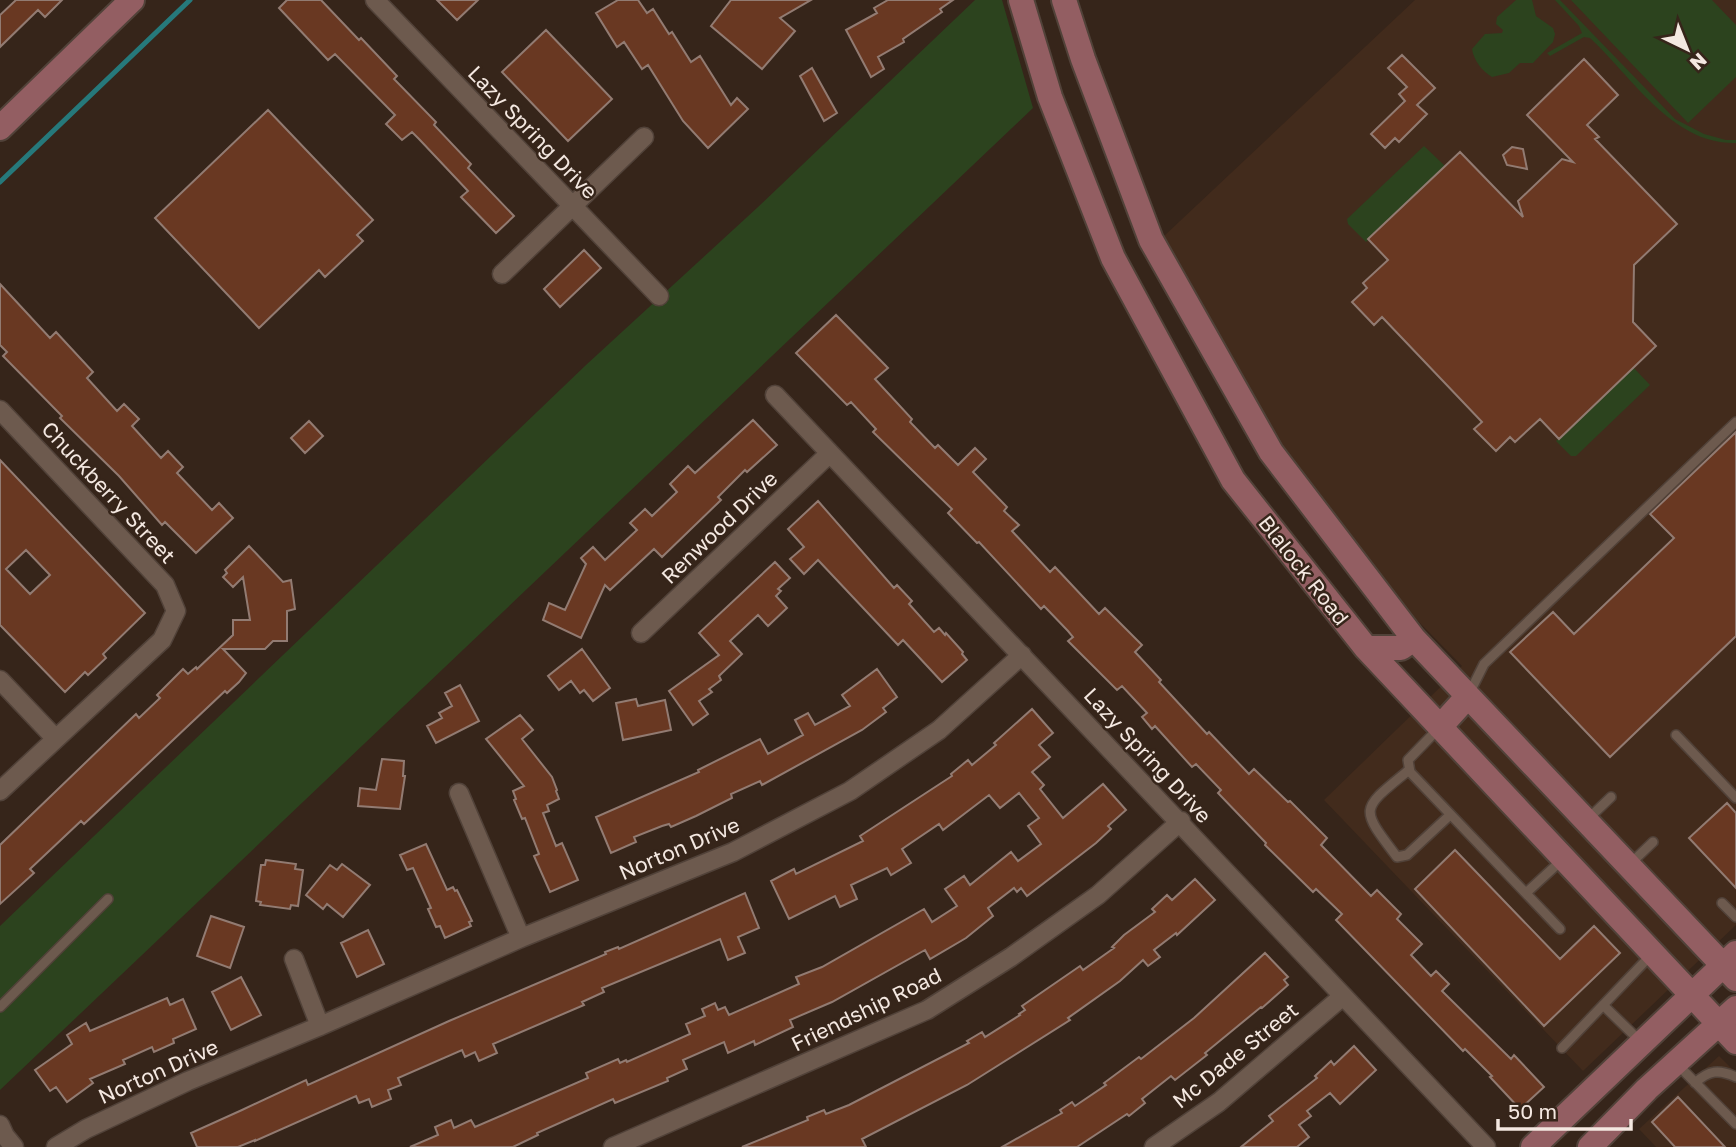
<svg xmlns="http://www.w3.org/2000/svg" width="1736" height="1147" font-family="'Golos Text',sans-serif">
  <rect width="100%" height="100%" fill="#36251a"/>
  <path fill="#422b1c" d="M1415,0H1736V925L1583,1071L1324,800L1462,666L1415,618L1282,447L1163,237Z
    M1719,1056L1736,1073V1147H1656L1639,1129Z"/>
  <path fill="#2c431e" d="M975,0H1002L1033,108L0,1090V926L586,365L758,207Z
    M1516,0H1532L1536,16L1553,28L1555,34L1553,42L1533,63H1520L1509,73L1492,77C1482,71 1474,61 1472,49L1485,34L1502,33L1503,30L1496,24L1497,17Z
    M1555,0H1560L1675,119L1704,134L1726,140H1736V143C1673,145 1632,77 1590,38L1584,37L1550,56L1547,53L1582,33L1579,26Z
    M1571,0H1712L1736,25V77L1688,123Z
    M1424,146L1445,166L1366,242L1348,224L1347,219Z
    M1633,367L1650,385L1576,456H1571L1556,441Z"/>
  <g fill="none" stroke-linecap="round" stroke-linejoin="round">
    <path stroke="#26797b" stroke-width="5" d="M0,182L190,0"/>
  </g>
  <path fill="#693822" stroke="#927b72" stroke-width="2" fill-rule="evenodd" d="M16,0H62L45,17L38,10L0,47V15Z
    M287,0H321L359,40L361,38L397,76L394,79L436,122L434,125L471,164L468,168L514,216L496,233L461,197L468,191L419,139L412,132L402,140L386,124L395,115L335,54L328,60L279,8Z
    M437,0H478L457,20Z
    M618,0H638L647,13L653,9L669,34L672,32L691,62L700,56L731,105L737,98L748,109L708,148L683,121L648,65L642,69L624,42L617,47L596,13Z
    M731,0H811L780,18L795,31L762,69L711,26Z
    M888,0H953L940,9L942,12L903,39L904,42L878,57L884,69L871,77L846,30L877,13L874,8Z
    M546,30L612,99L568,141L502,72Z
    M1402,55L1435,88L1417,105L1427,114L1399,142L1395,138L1385,148L1371,134L1405,101L1399,94L1407,87L1388,68Z
    M1584,59L1618,95L1587,125L1599,137L1595,139L1677,224L1634,265L1633,322L1656,346L1559,439L1540,419L1515,442L1510,437L1496,451L1474,429L1482,422L1382,317L1374,325L1352,302L1367,288L1363,283L1388,260L1368,239L1460,152L1523,217L1518,201L1562,159L1573,162L1527,115Z
    M812,68L837,113L824,121L800,76Z
    M268,110L373,220L357,235L363,241L325,277L319,270L259,328L155,218Z
    M1512,147L1523,149L1527,169L1507,165L1503,155Z
    M584,250L601,268L560,307L544,289Z
    M0,284L50,338L56,332L93,372L87,378L117,411L124,404L139,419L132,426L161,458L168,451L183,467L177,473L212,510L219,503L233,518L196,553L165,522L162,525L119,476L60,418L62,416L3,356L7,352L0,345Z
    M836,315L888,368L875,379L912,419L910,422L935,448L938,445L958,465L975,448L986,459L973,472L1007,507L1004,511L1019,525L1012,531L1050,572L1055,567L1099,614L1105,608L1142,645L1135,652L1161,680L1159,682L1207,734L1209,732L1249,774L1254,769L1288,802L1290,801L1327,838L1321,845L1371,896L1377,890L1401,914L1397,919L1422,944L1411,955L1431,976L1436,971L1449,984L1442,991L1511,1059L1514,1055L1544,1087L1520,1109L1490,1077L1492,1076L1465,1049L1463,1051L1336,920L1342,914L1316,889L1313,892L1265,845L1266,843L1218,793L1221,790L1196,764L1192,767L1155,726L1152,729L1142,717L1147,713L1122,686L1117,690L1068,641L1073,637L1068,631L1044,606L1041,609L979,542L977,543L948,513L952,509L873,432L876,429L851,402L847,405L796,353Z
    M753,420L777,445L747,472L745,470L718,497L721,500L662,557L654,549L610,590L605,585L581,638L543,620L549,603L565,610L586,564L581,558L593,547L605,560L637,530L630,523L645,509L652,516L677,492L670,484L688,466L695,473Z
    M309,421L323,436L305,453L291,438Z
    M1736,432V636L1610,757L1510,652L1553,612L1574,634L1674,538L1650,514Z
    M0,460L145,613L103,654L106,658L88,675L85,672L65,692L0,625ZM26,550L50,575L30,594L6,569Z
    M818,501L894,588L897,585L912,601L909,604L934,632L939,628L945,635L946,633L963,652L962,654L967,660L942,682L903,640L898,645L818,560L804,574L790,559L804,547L788,529Z
    M249,546L283,582L291,580L295,609L287,611V641H273L265,649H223L246,673L239,682L227,693L225,691L84,824L81,821L30,869L34,873L0,904V845L136,714L139,718L160,698L157,695L183,669L188,674L196,667L197,669L233,635V620H250L243,577L233,587L223,577L227,573L225,570Z
    M775,562L790,578L778,589L781,591L776,596L787,608L768,626L758,615L730,641L742,654L719,676L721,680L709,689L712,692L699,701L708,714L693,725L669,691L719,655L699,633Z
    M582,649L610,688L593,701L584,690L580,693L571,681L559,690L548,676Z
    M877,669L897,697L883,708L886,712L862,730L762,785L760,781L731,794L732,798L696,816L671,827L669,824L662,826L634,837L636,842L611,853L596,817L699,772L698,770L760,739L768,754L803,735L795,720L808,713L815,725L850,706L842,695Z
    M460,685L479,721L436,743L427,726L442,718L439,713L452,706L445,693Z
    M636,699L638,706L665,700L671,730L623,740L616,703Z
    M1032,709L1053,733L1039,745L1050,757L1032,772L1044,785L1040,789L1063,818L1103,784L1126,810L1108,826L1111,829L1096,843L1027,896L1021,888L1017,892L1014,888L988,908L993,916L966,938L930,959L925,950L832,1002L790,1020L793,1027L755,1045L754,1041L728,1053L724,1042L683,1060L687,1069L667,1078L668,1081L615,1103L613,1099L537,1133L538,1135L513,1147H410L438,1135L435,1127L451,1120L454,1128L471,1120L475,1127L588,1078L586,1073L618,1059L620,1063L626,1060L627,1062L690,1034L686,1024L705,1016L702,1009L715,1003L718,1010L725,1007L729,1015L799,984L796,977L822,967L924,909L932,922L957,906L945,889L964,876L970,885L1011,852L1018,861L1041,844L1028,826L1039,818L1019,793L1000,808L989,795L943,830L939,824L902,849L911,863L891,875L887,868L851,885L857,899L840,907L835,896L789,919L771,881L794,869L796,874L863,841L860,836L952,776L951,774L968,760L972,765L996,745L994,743Z
    M520,715L533,730L522,739L552,777L557,790L556,791L559,799L547,805L549,811L543,813L556,846L562,843L578,880L550,892L534,856L539,854L525,818L522,819L514,800L516,799L513,791L524,786L486,739Z
    M382,759L404,761L403,776H405L400,809L358,806L360,788L376,790Z
    M1727,803L1736,813V888L1689,838Z
    M426,844L447,890L453,887L455,891L457,890L472,921L469,922L471,926L445,938L440,926L436,927L428,909L431,908L413,868L407,870L400,855Z
    M1455,850L1560,959L1594,926L1620,953L1544,1026L1415,889Z
    M266,860L296,864L295,869L303,870L298,906L291,905L290,909L260,905L261,902L256,901L261,865H265Z
    M342,864L370,885L343,917L327,904L323,909L306,895L330,865L337,870Z
    M1195,879L1215,900L1177,935L1176,933L1154,950L1160,957L1148,966L1143,960L1120,981L1068,1018L1070,1020L967,1085L862,1139L866,1147H742L808,1120L807,1117L824,1110L826,1114L849,1105L969,1043L967,1041L982,1032L985,1037L1020,1015L1019,1014L1025,1010L1022,1006L1080,966L1083,970L1114,948L1112,947L1124,935L1155,912L1152,909L1167,895L1172,900Z
    M745,893L759,928L738,937L745,953L728,960L720,939L602,988L604,992L582,1002L584,1005L493,1044L497,1053L479,1061L475,1052L465,1057L462,1050L398,1078L401,1085L388,1090L391,1099L372,1107L369,1099L359,1103L356,1096L255,1141V1140L238,1147H197L191,1133L242,1110L306,1080L308,1085L449,1021L606,954L605,952L618,947L619,949Z
    M211,916L244,927L230,968L197,956Z
    M368,930L384,964L357,977L341,943Z
    M1265,953L1288,977L1284,980L1288,985L1262,1008L1261,1007L1205,1053L1207,1055L1175,1080L1171,1076L1142,1099L1145,1103L1129,1116L1127,1114L1077,1147H1002L1062,1113L1060,1110L1072,1102L1075,1106L1106,1085L1104,1083L1139,1057L1141,1059L1194,1018Z
    M241,977L261,1015L231,1030L212,992Z
    M167,998L170,1005L183,999L196,1029L173,1039L174,1043L154,1052L152,1047L123,1060L125,1064L90,1079L93,1083L67,1102L56,1087L50,1091L35,1070L72,1044L67,1035L86,1023L90,1031Z
    M1354,1046L1376,1070L1340,1104L1330,1093L1307,1111L1311,1116L1299,1125L1309,1137L1297,1147H1241L1273,1121L1269,1116L1317,1078L1315,1076L1331,1061L1334,1065Z
    M1678,1097L1725,1147H1675L1652,1122Z"/>
  <g fill="none" stroke-linecap="round" stroke-linejoin="round">
    <g stroke="#514239" stroke-width="12">
      <path id="lane" d="M1469,694L1484,664L1736,422
        M1439,728L1408,760L1410,772L1560,929
        M1676,735L1736,798
        M1409,770C1360,810 1359,807 1397,857L1407,855L1450,815
        M1587,820L1611,797
        M1629,865L1653,842
        M1526,893L1563,859
        M1722,903L1736,917
        M1603,1005L1641,1042
        M0,1007L108,899
        M1562,1048L1651,955
        M1677,1064L1736,1124
        M1695,1083C1709,1070 1719,1069 1736,1077"/>
    </g>
    <g stroke="#514239" stroke-width="21">
      <path id="street" d="M375,0L659,296
        M502,274L644,137
        M775,395L1486,1147
        M0,410L165,585L176,611L162,640L0,791
        M641,633L829,454
        M0,680L55,738
        M459,793L521,938
        M294,959L320,1026
        M0,1125L5,1136L14,1147
        M56,1147L86,1129L188,1081L320,1026L521,938L733,852L850,791L939,730L1022,655
        M613,1147L927,1010L1011,957L1098,895L1181,821
        M1154,1147L1219,1102L1343,996"/>
    </g>
    <g stroke="#514239" stroke-width="28">
      <path id="secondary" d="M1021,0L1050,97L1113,258L1233,480L1366,648L1736,1042
        M1064,0L1083,59L1151,240L1271,452L1414,639L1736,979
        M0,128L132,0
        M1366,648H1401L1414,639
        M1440,727L1468,696
        M1533,1147L1736,953
        M1590,1147L1647,1089L1736,1008"/>
    </g>
    <use href="#lane" stroke="#6d5a4e" stroke-width="9"/>
    <use href="#street" stroke="#6d5a4e" stroke-width="18"/>
    <use href="#secondary" stroke="#935e62" stroke-width="24"/>
  </g>
  <g text-anchor="middle" dominant-baseline="central" stroke-width="5" stroke-linejoin="round" paint-order="stroke">
    <g font-size="21" fill="#f4e8e1" stroke="#36251a">
      <text transform="translate(533 132) rotate(46)">Lazy Spring Drive</text>
      <text transform="translate(109 492) rotate(47)">Chuckberry Street</text>
      <text transform="translate(719 527) rotate(-44)">Renwood Drive</text>
      <text transform="translate(1304 570) rotate(52)">Blalock Road</text>
      <text transform="translate(1148 755) rotate(47)">Lazy Spring Drive</text>
      <text transform="translate(679 848) rotate(-23)">Norton Drive</text>
      <text transform="translate(866 1009) rotate(-26)">Friendship Road</text>
      <text transform="translate(1235 1055) rotate(-39)">Mc Dade Street</text>
      <text transform="translate(158 1071) rotate(-24)">Norton Drive</text>
    </g>
  </g>
  <g transform="translate(1687 49) rotate(137)" stroke="#36251a" stroke-width="5" paint-order="stroke">
  <path d="M0-5L12 26L0 18L-12 26Z" fill="#f4e8e1"/>
  <text y="-10" font-size="19" font-weight="bold" text-anchor="middle" fill="#f4e8e1">N</text>
  </g>
  <path d="M1498 1119v10h133v-10" fill="none" stroke="#f4e8e1" stroke-width="3.5"/>
  <text x="1508" y="1119" font-size="21" fill="#f4e8e1" stroke="#36251a" stroke-width="5" paint-order="stroke">50 m</text>
</svg>
